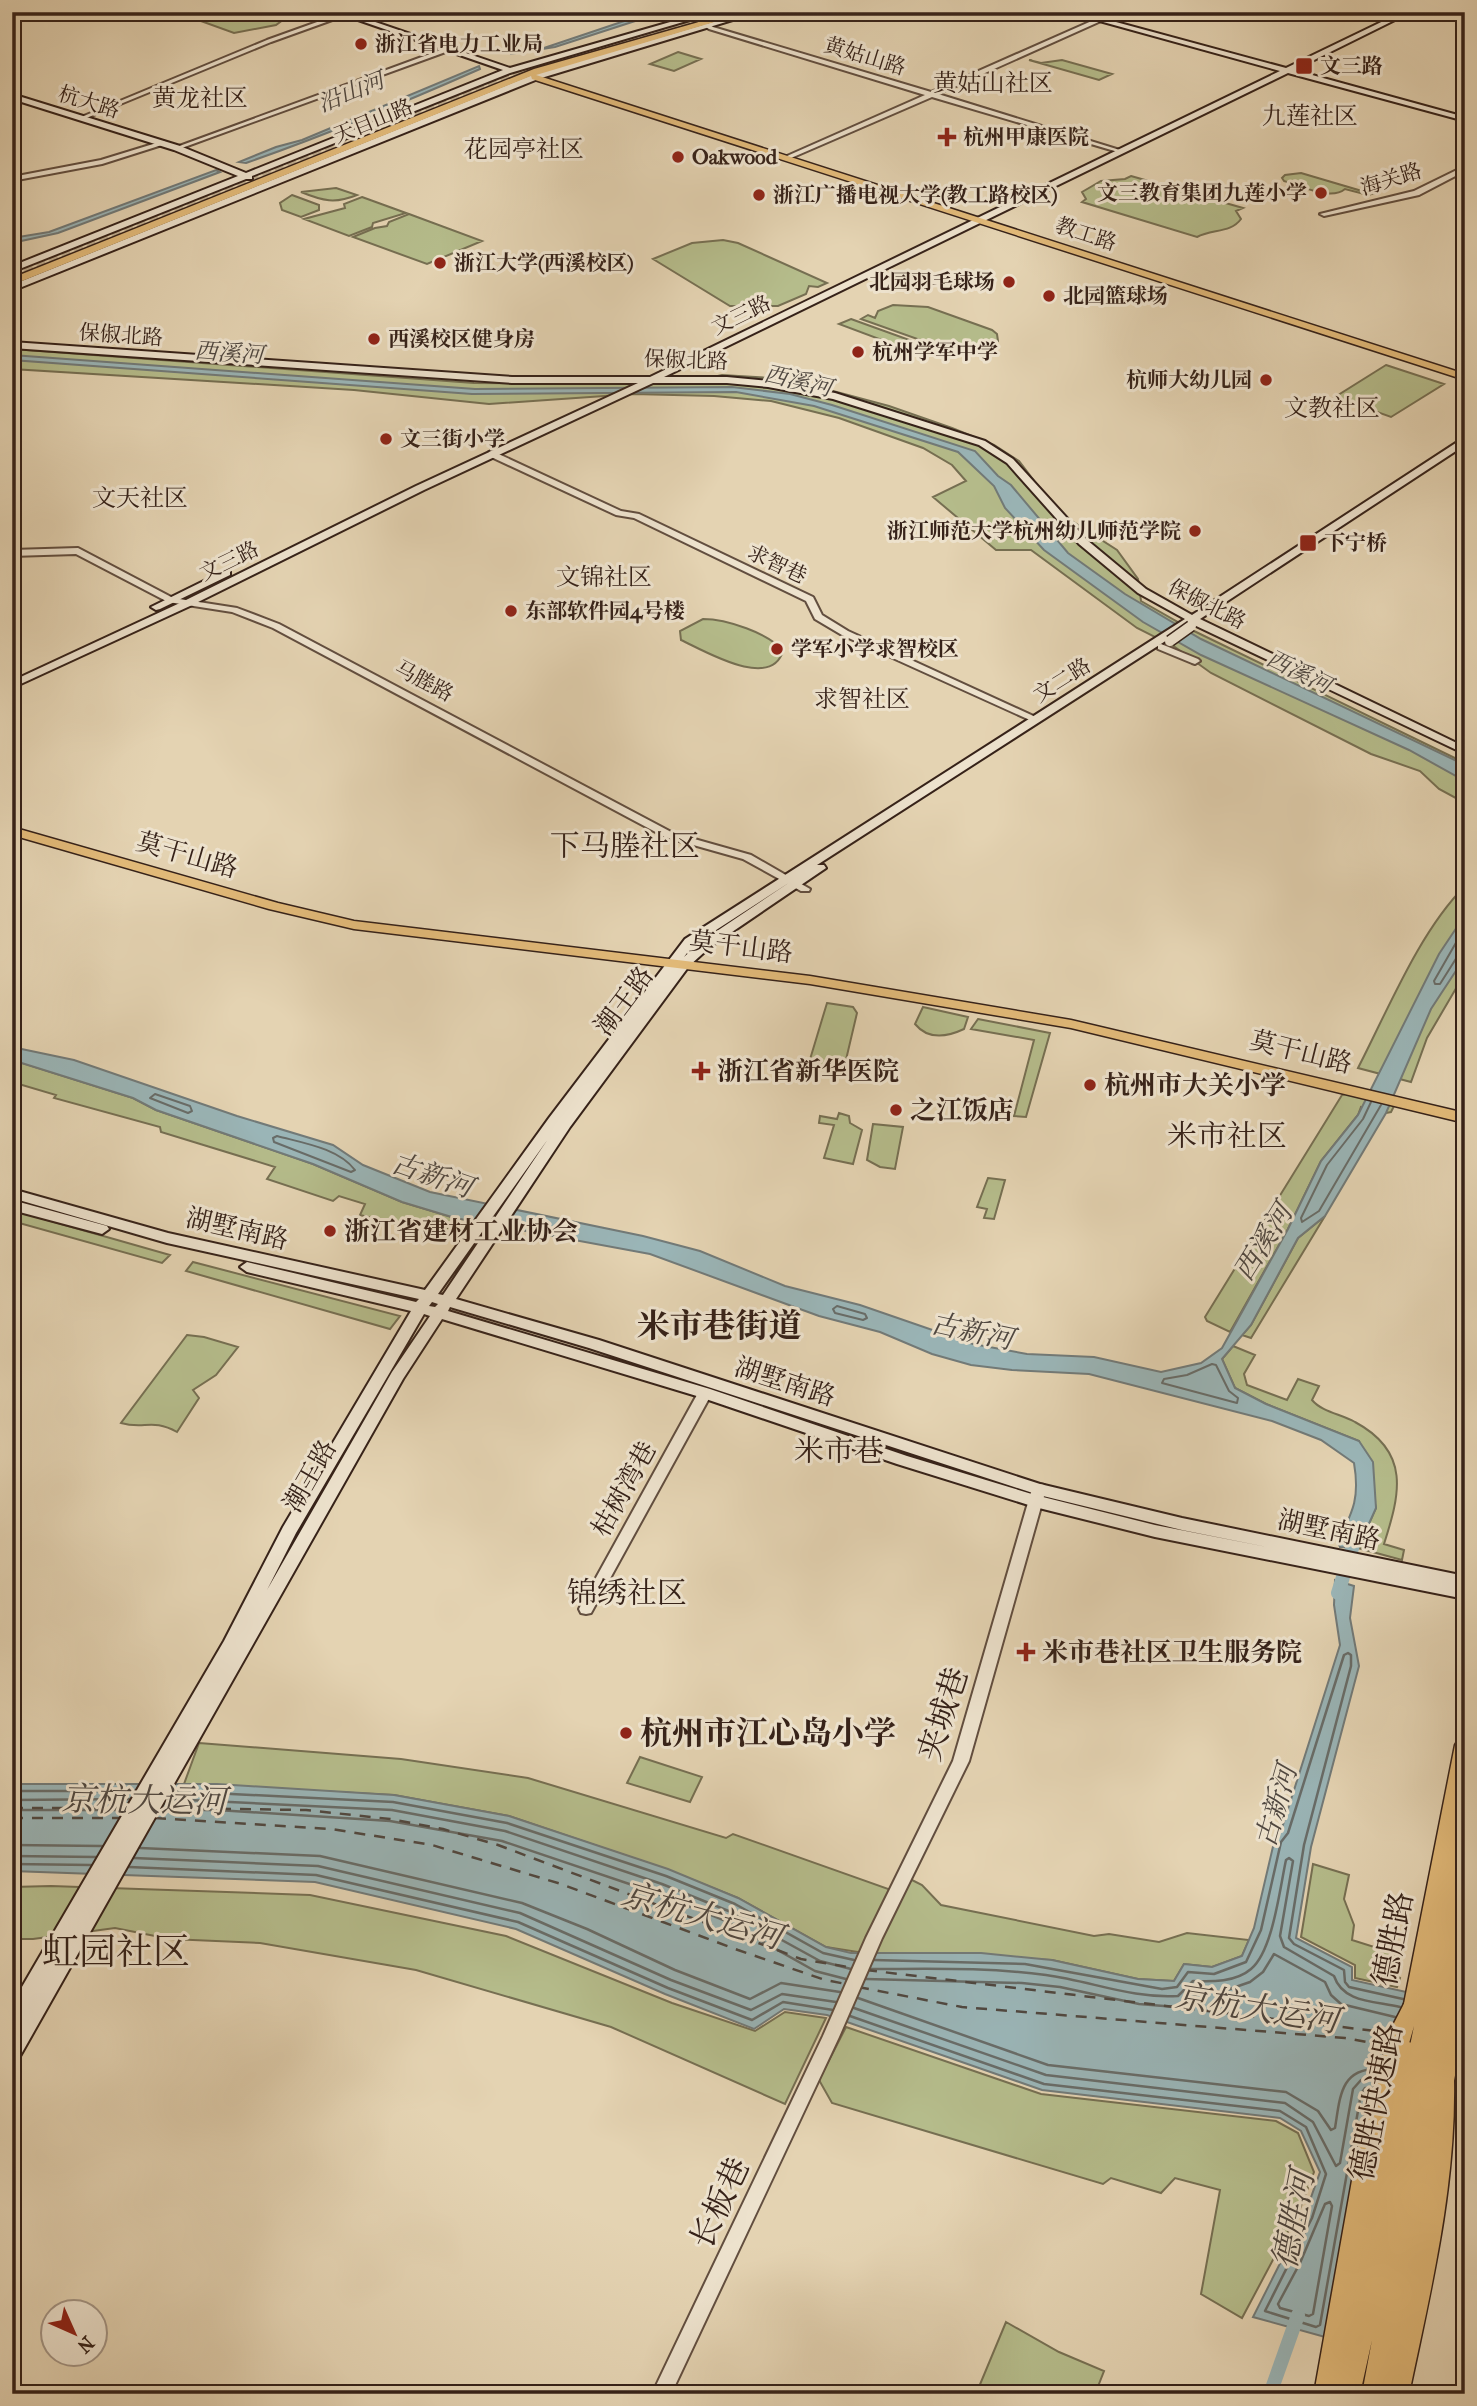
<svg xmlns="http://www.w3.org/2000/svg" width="1477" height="2406" font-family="'IM FELL French Canon','Noto Serif SC',serif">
  <rect width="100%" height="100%" fill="#e4d3b2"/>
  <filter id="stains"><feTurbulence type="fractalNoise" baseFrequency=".00286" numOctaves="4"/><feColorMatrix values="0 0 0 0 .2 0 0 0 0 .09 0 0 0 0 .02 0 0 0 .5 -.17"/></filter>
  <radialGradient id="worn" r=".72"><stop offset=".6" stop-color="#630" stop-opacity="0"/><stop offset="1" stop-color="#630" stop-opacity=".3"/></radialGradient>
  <path fill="#b5bc8b" stroke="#766f52" stroke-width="2" d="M176,12H287L291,14L276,25L234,33Z
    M678,52L701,59L674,71L650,64Z
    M1029,60L1041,63L1062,60L1112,74L1099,80Z
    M1301,173L1372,194L1368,195L1345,189C1331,201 1301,186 1284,181L1282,178L1285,175Z
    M1131,176L1243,208L1236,211L1241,219C1231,233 1212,229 1197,237L1082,202L1086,199L1082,192L1101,181L1125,179Z
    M336,188L357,195C335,204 323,201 301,192Z
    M292,195L319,205V210L301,217L282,210L280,203Z
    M362,197L406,213L373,223L372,227L349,236L304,219L345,208L344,204Z
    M409,214L482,241L427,264L353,237L375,228L387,226L389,222Z
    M723,240L738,243L827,283L818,287L809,286L806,294L778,306H730L653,259L692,243Z
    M893,305L928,307L992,330L997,334L998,341L987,349L973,352L975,354L968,357L861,319L868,315L875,318L878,311Z
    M851,319L923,345H924L911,351L839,324Z
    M12,349L474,383L681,384L722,375L771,378L818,387L889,406L952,428L994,445L1019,461L1058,512L1117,550L1138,579L1141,601L1192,630L1465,763V803L1439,789L1420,771L1371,754L1211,673L1175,647L1137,628L1031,550H996L933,497L966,481L952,465L923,448L839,418L771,401L714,396L633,394L489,404L354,390L12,369Z
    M1386,365L1444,384L1391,417L1335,397Z
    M703,619C726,619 769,633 783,651C771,691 703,650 681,640L680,631Z
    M1465,886V973L1427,1038L1411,1082L1358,1068C1388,1010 1419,932 1465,886Z
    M827,1003L853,1007L857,1013L845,1064L817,1069L808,1066Z
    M923,1007L968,1017L964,1029C947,1037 928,1040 915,1024Z
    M978,1019L1050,1033L1026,1117L1014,1116L1034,1040L971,1029Z
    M16,1061L133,1098L156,1110L313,1164L402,1202L455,1218L442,1235L360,1215L365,1204L339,1196L333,1201L267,1179L275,1167L161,1132L160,1127L54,1098L56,1095L12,1082V1064Z
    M1351,1092L1395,1104L1391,1112L1386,1113L1361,1107L1358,1115L1321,1161L1288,1229L1230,1332L1207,1321L1205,1317L1342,1095Z
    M839,1113L849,1116L850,1123L862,1130L853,1164L824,1158L834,1125L819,1123L820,1116L837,1119Z
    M873,1124L903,1127L895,1169L880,1167L867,1160Z
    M988,1178L1005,1180L994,1219L984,1218L987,1209L977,1207Z
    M12,1210L170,1255L162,1263L12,1221Z
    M1325,1216L1251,1338L1242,1335L1251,1325L1298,1238Z
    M193,1262L400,1316L390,1329L186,1271Z
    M187,1335L204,1337L238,1347L216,1375L193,1390L199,1398L177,1432C152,1418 144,1430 121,1423Z
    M1233,1346L1255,1355L1244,1374L1247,1385L1287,1400L1298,1379L1319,1386L1312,1400C1322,1412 1341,1414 1355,1422C1411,1452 1400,1494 1384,1544L1404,1550L1402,1560L1358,1548L1376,1508L1359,1441L1266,1404L1235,1388L1222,1359Z
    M199,1743L401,1759L528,1778L726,1838L733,1834L894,1891L864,1953L826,1947L738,1898L668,1870L509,1816L394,1795L184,1784Z
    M640,1757L702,1777L690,1802L627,1783Z
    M1313,1864L1349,1875L1344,1899L1354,1925L1352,1940L1393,1953L1396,1951L1392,1973L1400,1978L1397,1987L1355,1978V1965L1301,1937Z
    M910,1879L922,1885L941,1905L1094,1936L1109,1934L1159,1942L1187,1933L1249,1940L1242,1956L1212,1967L1184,1964L1174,1981L1138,1979L1052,1960L875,1953Z
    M51,1886L310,1895L506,1936L672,2003L755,2031L785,2012L826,2018L785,2104L611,2027L416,1970L260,1943L170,1939L115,1928L33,1939H12V1887Z
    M846,2027L1041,2094L1276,2121L1298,2133L1314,2172L1299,2211L1242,2318L1201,2294L1220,2190L1175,2178L1161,2193L1111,2178L1103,2184L832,2103L819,2080Z
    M1006,2322L1059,2352L1104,2371L1095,2394H976Z"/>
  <path fill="#9ab5b7" stroke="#727a78" stroke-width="2" d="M651,12H663L555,47L510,54L544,48Z
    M479,66L480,69C403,103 326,135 246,163L239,162L276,147L302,140Z
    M216,170L220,172L58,233L12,243V238L49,232Z
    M12,355L475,389L732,387L790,394L832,405L975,451L998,476L1011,485L1068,553L1125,594L1201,639L1465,765V781L1409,750L1201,655L1143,622L1044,550L1005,508L994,486L958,452L814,406L736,392L472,394L12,360Z
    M1465,915V957L1431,1009L1386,1113L1325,1216L1298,1238L1251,1325L1222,1359L1235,1388L1266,1404L1359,1441L1373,1462L1376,1508L1358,1548L1340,1547L1338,1542C1353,1511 1360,1498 1354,1463L1321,1440L1272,1421L1089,1374L1012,1370L971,1365L932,1354L880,1332L819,1316L650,1254L455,1218L402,1202L313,1164L156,1110L133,1098L12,1060V1047L74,1060L237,1116L333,1145L363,1165L430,1192L643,1236L700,1251L785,1286L860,1305L973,1344L1027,1354L1094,1357L1161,1372L1201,1363L1222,1348L1288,1229L1321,1161L1358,1115L1439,954Z
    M1335,1580L1354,1586L1350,1618L1359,1666L1311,1847L1296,1938L1352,1967V1980L1465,2005V2112L1368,2094L1325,2337L1253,2317L1305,2214L1320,2172L1301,2131L1280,2118L1042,2090L827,2015L784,2009L754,2029L665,1994L516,1929L315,1882L12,1871V1784H217L394,1795L509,1816L668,1869L738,1898L826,1947L851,1953H981L1052,1960L1138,1979L1174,1981L1184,1964L1212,1967L1242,1956L1254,1928L1275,1838L1281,1831L1340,1645L1334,1605Z"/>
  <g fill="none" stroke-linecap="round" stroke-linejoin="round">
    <path stroke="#686c68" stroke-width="2" d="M1465,927L1434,981L1435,984H1440L1457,957L1465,954
      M155,1094L190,1106L192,1111L188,1113L150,1098Z
      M1371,1102L1363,1119L1327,1165L1301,1218L1302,1222L1319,1211L1381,1105
      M277,1136C303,1143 338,1148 355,1170L351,1172L274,1142L273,1138Z
      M837,1306L865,1314L867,1318L863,1320L835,1313L833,1309Z
      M1212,1364L1216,1365L1229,1391L1238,1398L1237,1403L1162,1383L1164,1379L1187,1375Z"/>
    <path stroke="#686c68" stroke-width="2.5" d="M12,1791H135
      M172,1791L393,1802L507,1823L666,1876L735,1904L823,1953L854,1960
      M167,1799L392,1810L505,1831L662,1884L731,1912L820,1961L851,1969
      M12,1800L130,1799
      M12,1810H123
      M161,1810H217L390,1821L502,1841L659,1894L726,1921L815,1971L846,1979
      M12,1845L102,1846
      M140,1848L320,1856L522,1903L587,1929L675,1970L750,1999L781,1983L840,1992
      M12,1856L96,1857
      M134,1858L318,1866L520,1913L671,1980L751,2010L782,1994L836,2002
      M12,1864L91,1865
      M129,1867L316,1875L518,1922L668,1988L752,2020L783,2002L833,2010
      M874,1960L1025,1964L1162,1989L1177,1987L1188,1972L1214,1974L1246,1962L1261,1930L1281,1842L1288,1833L1344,1655L1348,1653L1351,1655V1666L1304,1845L1289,1938L1294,1944L1344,1970L1345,1982L1349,1987L1403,1999
      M870,1969C929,1969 988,1967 1046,1975C1091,1981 1132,1999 1178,1996L1193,1981C1212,1982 1236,1982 1251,1969C1273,1951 1280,1887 1286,1860L1289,1858L1293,1861L1280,1936L1284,1947L1334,1976C1343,2003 1375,2001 1400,2007
      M866,1979L1022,1983L1060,1987L1139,2004L1176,2007L1187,2003L1199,1992L1224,1991L1250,1982L1263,1972L1274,1954L1325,1982L1331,1995L1341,2004L1395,2017
      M858,1998L1048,2065L1286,2092L1318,2111L1331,2130L1335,2128C1340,2098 1340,2068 1378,2069
      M854,2008L1046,2075L1285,2103L1313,2122L1336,2166L1340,2163L1353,2089L1361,2080L1375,2079
      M850,2016L1044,2084L1280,2111L1306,2127L1326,2174L1312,2218L1265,2311L1316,2327L1320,2325L1361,2094L1365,2088H1372
      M1330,2202L1332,2206L1313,2314L1309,2316L1280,2308L1278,2304L1300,2263L1325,2204Z"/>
    <path stroke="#9ab5b7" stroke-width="10" d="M1352,1547L1355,1538"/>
    <path stroke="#9ab5b7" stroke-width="14" d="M1338,1593L1353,1545
      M1270,2394L1298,2315"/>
    <path stroke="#4f4740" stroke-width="2.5" stroke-dasharray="11 9" stroke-linecap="butt" d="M12,1808H127
      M160,1808L306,1810L390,1819L443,1829L498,1845L801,1959L854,1968
      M12,1818H122
      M155,1818L331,1829L432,1845L561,1884L738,1950L825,1980L846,1984
      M866,1970L1392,2033
      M858,1987L962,2007L1345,2038L1388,2046"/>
    <path stroke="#c1b093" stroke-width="9" stroke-dasharray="9 4.5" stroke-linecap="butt" d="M12,276L525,69L725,12"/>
    <g stroke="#624e3f" stroke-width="4">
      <path id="tertiary" d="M345,12L346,15L271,42L84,119L79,118L267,40Z
        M681,12H689L713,27L931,92L1112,12H1121L938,94L1123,151L1118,152L932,97L791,158H787V156L925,95L709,29Z
        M1455,12H1465V16L1456,13Z
        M449,47L452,49L451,50L179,149L174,148Z
        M163,141L165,142V144L102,164L12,181V177L101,160Z
        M1465,166V171L1419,195L1324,216L1320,214L1414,191Z
        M492,451L621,511L639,514L813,597L822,615L848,631L1040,719L1035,722L1032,721L842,635L815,619L806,601L634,518L616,515L489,456V452Z
        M78,548L173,598L237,608L279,624L673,833L751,855L810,889L809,891H801L743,859L665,837L273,628L232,612L168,602L76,554L12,556V550Z
        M1161,644L1198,659L1200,661L1195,664L1192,663L1158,649V645Z
        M705,1388L710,1390L712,1393L591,1613L586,1614L581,1613L579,1609L581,1605L698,1393L700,1390Z
        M1039,1484L1044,1485L1046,1489L969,1761L882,1938L839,2037L671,2394H652L823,2036L866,1938L953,1761L1032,1489L1034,1485Z"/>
    </g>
    <g stroke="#362219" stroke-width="4">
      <path id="secondary" d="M335,12H346L510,68L705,12H717L510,73L252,176V179H246L12,272V266L238,176L174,150L12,99V94L180,146L246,173L503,70Z
        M747,12H759L538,79L12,291V285L532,75Z
        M1067,12H1079L1286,68L1402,12H1411L1294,70L1465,117V121L1288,73L664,377H727L768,381L835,393L985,441L1013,459L1087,540L1146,589L1192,615L1465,437V445L1200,619L1465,747V754L1192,624L817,865H824L826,868L710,947L689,966L570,1127L456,1299L599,1340L1040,1484L1182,1518L1465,1576V1599L1155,1537L1035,1507L897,1464L700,1397L442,1319L403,1379L19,2058L12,2060V2034L16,2028L12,2029V2004L224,1641L283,1527L411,1311L247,1272L240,1267L247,1262L416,1302L419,1299L167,1243L12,1198V1189L168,1233L425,1290L549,1118L685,939L1185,619L1138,593L1079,544L1007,463L979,445L833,399L768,387L727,383H653L424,490L190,606L12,688V681L182,602L416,486L638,383H512L12,348V342L512,377H650L1280,71ZM790,882L702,941L684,957L693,945ZM548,1139L443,1295L438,1294ZM432,1302L438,1304L435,1307L429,1306ZM450,1307L589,1348L1039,1495L1182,1530L1272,1548L1155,1525L1035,1495L907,1456L710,1389L448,1311ZM424,1314L430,1316L392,1372L267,1590L296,1533Z
        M226,570L230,571V575L160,609L156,610L151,607Z
        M12,1200L107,1226L109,1229L102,1234L12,1210Z"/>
    </g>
    <g stroke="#362219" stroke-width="3">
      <path id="primary" d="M734,12H748L536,75L1465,374V380L532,79L531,76L12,285V278L534,69Z
        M12,827L278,903L354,921L810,976L1071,1020L1465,1113V1123L1071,1028L810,984L354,929L269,909L12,835Z
        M1465,1737V1796L1422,2014L1419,2020L1412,2023L1405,2020L1402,2014L1455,1745L1458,1740Z
        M1465,1961V2024L1452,2091L1449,2098L1441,2101L1433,2098L1430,2091L1455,1970L1458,1964Z
        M1405,2041L1412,2043L1416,2050L1355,2368L1351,2376L1343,2379L1335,2376L1331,2368L1394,2050L1398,2043Z
        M1433,2124L1441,2127L1444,2134L1399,2384L1395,2392H1379L1375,2384L1422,2134L1425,2127Z"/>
    </g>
    <g stroke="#362219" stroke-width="3">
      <path id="trunk" d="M1465,1814L1463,1884H1465V1950L1443,2071L1451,2073L1454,2080C1456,2187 1431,2289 1409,2394H1362L1372,2340L1360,2394H1314L1359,2141L1391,2029L1408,1996L1415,1993L1420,1995L1455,1822L1458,1816ZM1414,2026L1358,2305L1341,2374L1381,2141ZM1432,2132L1419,2238L1387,2384Z"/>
    </g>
    <use href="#tertiary" fill="#ede2cd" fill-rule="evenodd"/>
    <use href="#secondary" fill="#ede2cd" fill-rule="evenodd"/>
    <use href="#primary" fill="#e2ba79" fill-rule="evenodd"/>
    <use href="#trunk" fill="#e2ba79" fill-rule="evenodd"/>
    <g stroke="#362219" stroke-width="13" stroke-linecap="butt">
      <path id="secondary-bridge" d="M1170,641L1191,626"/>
    </g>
    <use href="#secondary-bridge" stroke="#ede2cd" stroke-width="10"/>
  </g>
  <g fill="#8f2418" stroke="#ede2cd" stroke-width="2.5">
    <circle cx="361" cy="44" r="7"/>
    <rect x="1295" y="57" width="18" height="18" rx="3.5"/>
    <path d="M943.5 126.5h7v7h7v7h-7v7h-7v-7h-7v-7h7z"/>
    <circle cx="678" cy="157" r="7"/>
    <circle cx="1321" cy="193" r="7"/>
    <circle cx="759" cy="195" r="7"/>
    <circle cx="440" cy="263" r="7"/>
    <circle cx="1009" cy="282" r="7"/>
    <circle cx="1049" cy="296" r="7"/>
    <circle cx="374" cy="339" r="7"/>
    <circle cx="858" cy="352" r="7"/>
    <circle cx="1266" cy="380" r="7"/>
    <circle cx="386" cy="439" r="7"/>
    <circle cx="1195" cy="531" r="7"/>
    <rect x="1299" y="534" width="18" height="18" rx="3.5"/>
    <circle cx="511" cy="611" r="7"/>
    <circle cx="777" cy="649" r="7"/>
    <path d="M697.5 1060.5h7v7h7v7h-7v7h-7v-7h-7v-7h7z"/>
    <circle cx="1090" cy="1085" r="7"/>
    <circle cx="896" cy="1110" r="7"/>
    <circle cx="330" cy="1231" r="7"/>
    <path d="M1022.5 1641.5h7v7h7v7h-7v7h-7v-7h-7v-7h7z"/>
    <circle cx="626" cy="1733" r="7"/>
  </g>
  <g text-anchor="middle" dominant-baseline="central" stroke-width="6" stroke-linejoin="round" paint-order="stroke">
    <g font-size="21" font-weight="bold" fill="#362219" stroke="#ede2cd" text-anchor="start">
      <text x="375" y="44">浙江省电力工业局</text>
      <text x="1320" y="66">文三路</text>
      <text x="963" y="137">杭州甲康医院</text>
      <text x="692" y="157">Oakwood</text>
      <text x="1307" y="193" text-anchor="end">文三教育集团九莲小学</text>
      <text x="773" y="195">浙江广播电视大学(教工路校区)</text>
      <text x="454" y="263">浙江大学(西溪校区)</text>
      <text x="995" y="282" text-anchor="end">北园羽毛球场</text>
      <text x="1063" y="296">北园篮球场</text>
      <text x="388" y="339">西溪校区健身房</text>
      <text x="872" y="352">杭州学军中学</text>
      <text x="1252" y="380" text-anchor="end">杭师大幼儿园</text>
      <text x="400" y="439">文三街小学</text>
      <text x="1181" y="531" text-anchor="end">浙江师范大学杭州幼儿师范学院</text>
      <text x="1324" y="543">下宁桥</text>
      <text x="525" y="611">东部软件园4号楼</text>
      <text x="791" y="649">学军小学求智校区</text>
    </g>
    <g font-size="21" fill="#362219" stroke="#ede2cd">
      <text transform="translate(865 56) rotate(17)">黄姑山路</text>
      <text transform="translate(89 102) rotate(17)">杭大路</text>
      <text transform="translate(373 121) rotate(-22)">天目山路</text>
      <text transform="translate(1391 179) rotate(-17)">海关路</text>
      <text transform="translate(1086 234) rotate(18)">教工路</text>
      <text transform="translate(741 315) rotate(-26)">文三路</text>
      <text transform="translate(121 335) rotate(4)">保俶北路</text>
      <text transform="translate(686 360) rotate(2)">保俶北路</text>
      <text transform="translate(229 561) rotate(-26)">文三路</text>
      <text transform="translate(777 564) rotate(25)">求智巷</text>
      <text transform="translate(1207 604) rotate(27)">保俶北路</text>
      <text transform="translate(1062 680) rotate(-32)">文二路</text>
      <text transform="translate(424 681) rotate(28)">马塍路</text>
    </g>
    <g font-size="23" font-style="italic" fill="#4f4740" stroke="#ede2cd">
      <text transform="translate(351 92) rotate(-22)">沿山河</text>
      <text transform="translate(229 353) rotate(4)">西溪河</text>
      <text transform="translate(798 381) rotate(13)">西溪河</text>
      <text transform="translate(1299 672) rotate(26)">西溪河</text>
    </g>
    <g font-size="24" fill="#362219" stroke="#ede2cd">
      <text x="993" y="83">黄姑山社区</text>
      <text x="200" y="98">黄龙社区</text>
      <text x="1310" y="116">九莲社区</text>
      <text x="524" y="149">花园亭社区</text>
      <text x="1332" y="408">文教社区</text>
      <text x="140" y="498">文天社区</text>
      <text x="604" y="577">文锦社区</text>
      <text x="862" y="699">求智社区</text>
    </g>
    <g font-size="26" fill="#362219" stroke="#ede2cd">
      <text transform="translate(187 855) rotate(16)">莫干山路</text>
      <text transform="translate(741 947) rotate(7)">莫干山路</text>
      <text transform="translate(624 1001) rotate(-53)">潮王路</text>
      <text transform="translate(1301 1052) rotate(14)">莫干山路</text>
      <text transform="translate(237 1229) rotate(13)">湖墅南路</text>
      <text transform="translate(785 1382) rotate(18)">湖墅南路</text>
      <text transform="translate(310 1476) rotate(-60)">潮王路</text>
      <text transform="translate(624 1489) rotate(-61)">枯树湾巷</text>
      <text transform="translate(1329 1530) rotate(12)">湖墅南路</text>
    </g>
    <g font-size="26" font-weight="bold" fill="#362219" stroke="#ede2cd" text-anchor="start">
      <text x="717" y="1071">浙江省新华医院</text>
      <text x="1104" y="1085">杭州市大关小学</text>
      <text x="910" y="1110">之江饭店</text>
      <text x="344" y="1231">浙江省建材工业协会</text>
      <text x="1042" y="1652">米市巷社区卫生服务院</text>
    </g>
    <g font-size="28" font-style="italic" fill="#4f4740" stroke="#ede2cd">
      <text transform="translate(432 1175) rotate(19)">古新河</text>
      <text transform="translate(1263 1242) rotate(-58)">西溪河</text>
      <text transform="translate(972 1331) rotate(12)">古新河</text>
      <text transform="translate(1276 1806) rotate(-74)">古新河</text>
    </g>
    <g font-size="30" fill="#362219" stroke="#ede2cd">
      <text x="625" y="846">下马塍社区</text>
      <text x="1227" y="1136">米市社区</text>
      <text x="839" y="1451">米市巷</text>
      <text x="627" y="1593">锦绣社区</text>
    </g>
    <g font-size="32" fill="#362219" stroke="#ede2cd">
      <text transform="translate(943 1714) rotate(-72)">夹城巷</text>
      <text transform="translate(1393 1939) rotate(-79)">德胜路</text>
      <text transform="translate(1376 2102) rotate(-79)">德胜快速路</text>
      <text transform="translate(720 2203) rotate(-65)">长板巷</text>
    </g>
    <g font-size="32" font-weight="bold" fill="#362219" stroke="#ede2cd" text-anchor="start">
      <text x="640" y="1733">杭州市江心岛小学</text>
    </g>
    <g font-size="33" font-weight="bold" fill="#362219" stroke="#ede2cd">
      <text x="719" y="1326">米市巷街道</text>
    </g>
    <g font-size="33" font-style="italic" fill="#4f4740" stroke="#ede2cd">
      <text transform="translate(144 1801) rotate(1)">京杭大运河</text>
      <text transform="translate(702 1916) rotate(16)">京杭大运河</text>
      <text transform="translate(1257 2009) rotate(9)">京杭大运河</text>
      <text transform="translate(1294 2220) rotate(-79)">德胜河</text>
    </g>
    <g font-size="37" fill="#362219" stroke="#ede2cd">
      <text x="116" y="1952">虹园社区</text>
    </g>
  </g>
  <rect width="1477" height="2406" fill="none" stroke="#e4d3b2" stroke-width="42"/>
  <rect x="14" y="14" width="1449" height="2378" fill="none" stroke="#362219" stroke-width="3.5"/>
  <rect x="21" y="21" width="1435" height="2364" fill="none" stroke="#362219" stroke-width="2"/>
  <g transform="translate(74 2333) rotate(135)"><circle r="33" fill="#ede2cd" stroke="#a49585" stroke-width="2"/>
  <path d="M0-5L12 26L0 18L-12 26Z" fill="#8f2418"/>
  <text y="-10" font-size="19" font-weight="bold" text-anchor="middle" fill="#362219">N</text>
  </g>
  <rect width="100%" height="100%" filter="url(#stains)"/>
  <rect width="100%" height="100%" fill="url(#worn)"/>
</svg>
